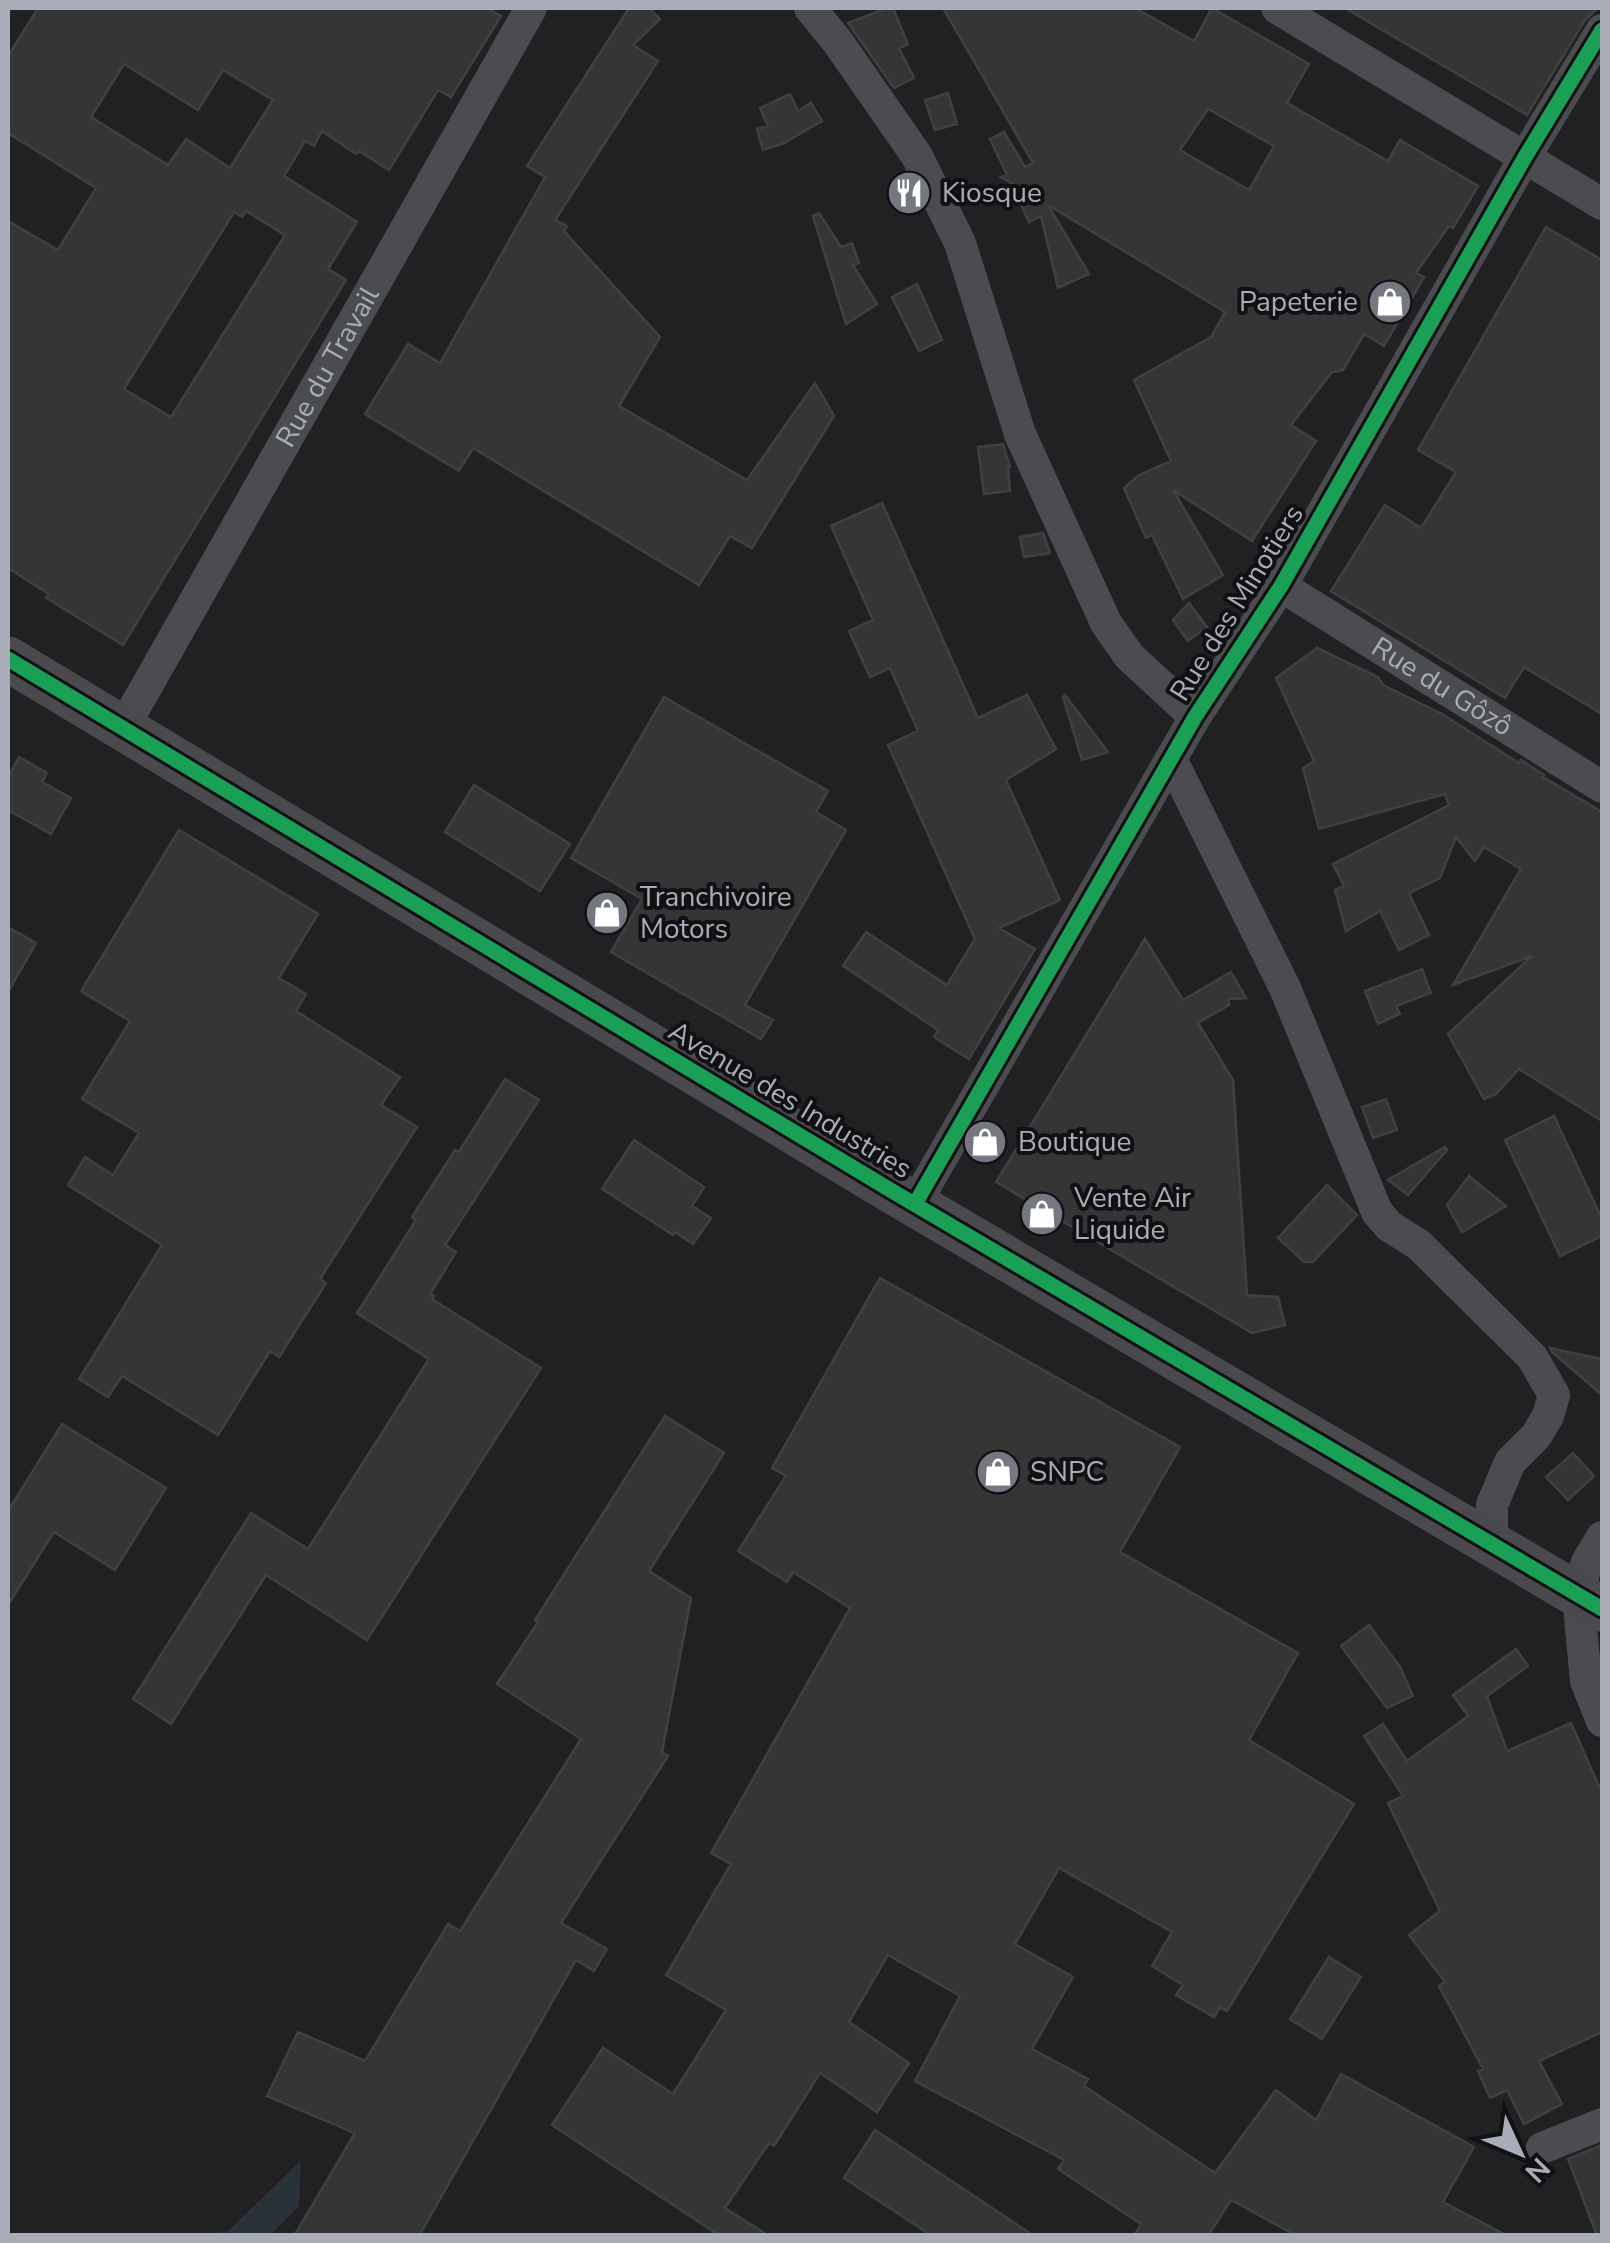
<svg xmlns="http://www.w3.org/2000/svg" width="1610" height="2243" font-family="'Nunito Sans',sans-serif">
  <rect width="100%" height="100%" fill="#171717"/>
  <path fill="#212123" d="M8,8H1602V2235H270L299,2206L300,2161L227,2232L185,2236H8Z"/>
  <path fill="#2a3239" d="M301,2160L299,2206L270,2235H185L227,2232Z"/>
  <path fill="#353536" stroke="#3f4043" stroke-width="2.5" fill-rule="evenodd" d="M38,8H487L501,16L451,97L438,90L389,170L359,151L356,154L322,131L314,146L305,141L284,176L357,222L328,269L346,280L123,645L46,598L49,594L8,568V221L58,250L96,188L8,133V56ZM124,64L198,110L223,70L273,100L230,168L186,139L168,165L91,117ZM246,211L285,235L171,417L124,389L234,212L242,217Z
    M629,8H649L660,19L633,45L658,61L555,220L567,226L564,231L660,337L619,406L747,480L815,383L834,416L752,548L730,536L699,585L473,448L459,471L365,414L408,344L440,363L545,177L527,166Z
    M887,8H893L908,44L899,48L914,78L894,88L848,23Z
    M943,8H1135L1194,41L1212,8L1309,64L1287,103L1388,161L1400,140L1478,186L1453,228L1449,226L1416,273L1424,277L1384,346L1364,334L1343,370L1332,372L1291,425L1316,441L1252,541L1173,490L1223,575L1183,599L1152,535L1146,538L1124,488L1139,475L1171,461L1134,380L1211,337L1225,312L1048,205L1089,274L1058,288L1041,216L1029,222L1011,183L1001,177L1007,175L990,139L1004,132L1025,167L1033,163ZM1208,109L1274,146L1249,190L1180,150Z
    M1345,8H1598L1585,20L1527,115Z
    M948,93L957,124L935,130L925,100Z
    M790,94L798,111L811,103L822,121L782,144L763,150L757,129L768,126L760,108Z
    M819,213L841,247L852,243L859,263L853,265L877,304L846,324L813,216Z
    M1546,227L1602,260V714L1524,667L1505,698L1331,591L1385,505L1421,528L1456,472L1418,450Z
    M917,284L942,340L919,351L892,297Z
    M1003,444L1010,467H1008L1010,491L984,494L978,447Z
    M882,503L978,718L1027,695L1056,749L1006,780L1060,900L999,928L1035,949L969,1059L934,1037L938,1030L843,966L866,932L947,985L975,939L888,745L918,731L890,668L870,677L849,631L873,620L831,526Z
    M1043,533L1050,553L1024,557L1020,537Z
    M1189,603L1207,627L1188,641L1173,620Z
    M1317,648L1378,677L1383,685L1442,714L1519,763L1521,760L1544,775L1543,777L1602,812V1121L1519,1069L1496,1094L1484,1099L1448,1034L1532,956L1453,985L1521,869L1484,847L1475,861L1456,837L1440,878L1409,893L1429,935L1399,950L1380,911L1346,931L1335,890L1344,886L1333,864L1449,805L1445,794L1319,829L1303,768L1314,761L1276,678Z
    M1065,695L1108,752L1082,760L1063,697Z
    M664,697L828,791L816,812L846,830L745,1005L773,1020L761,1039L611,952L642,899L571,858Z
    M19,757L47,773L42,782L71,798L51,834L8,810V777Z
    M474,785L570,844L540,891L445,832Z
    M179,830L318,914L279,978L306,994L296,1011L400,1077L381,1105L417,1127L320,1279L326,1283L279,1357L270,1351L218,1435L122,1376L108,1397L79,1379L162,1245L68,1185L85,1157L113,1175L139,1133L82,1099L130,1021L81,991Z
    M8,927L36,943L8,992Z
    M1145,939L1183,1000L1231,972L1246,998L1228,999L1229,1005L1198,1023L1233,1080L1247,1295L1278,1297L1285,1325L1252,1333L996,1182Z
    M1422,969L1431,993L1396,1006L1400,1014L1378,1024L1365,991Z
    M505,1079L539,1100L445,1245L456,1252L430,1294L434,1296L432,1299L541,1368L367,1640L266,1575L171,1724L133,1699L251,1513L308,1549L429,1359L357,1313L416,1220L412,1217L455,1150L459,1152Z
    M1386,1099L1397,1130L1373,1138L1362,1107Z
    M1554,1116L1602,1219V1236L1560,1256L1505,1140Z
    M634,1140L704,1187L692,1206L711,1218L693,1244L675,1232L673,1235L602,1189Z
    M1445,1147L1447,1150L1408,1195L1388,1180Z
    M1469,1176L1506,1206L1462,1232L1447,1205Z
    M1327,1185L1357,1215L1313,1262H1304L1278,1238Z
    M880,1278L1180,1447L1120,1552L1298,1653L1249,1740L1354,1804L1227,2011L1220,2007L1214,2017L1176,1995L1183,1985L1152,1966L1172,1932L1059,1868L1015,1944L1073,1977L1032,2049L1088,2079L1084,2086L1215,2173L1276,2090L1316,2120L1341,2074L1474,2147L1443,2202L1508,2236H1297L1231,2200L1208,2236H1134L1141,2224L1058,2169L1064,2160L915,2081L960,1996L888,1955L849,2022L909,2063L877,2112L820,2073L774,2146L769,2143L725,2208L769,2236H720L552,2125L603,2048L673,2094L726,2010L666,1975L731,1864L711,1853L850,1608L793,1572L787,1582L738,1551L786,1476L772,1468Z
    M1550,1348L1602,1359V1395L1552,1352Z
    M665,1416L724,1453L649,1571L691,1598L662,1752L668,1756L561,1923L607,1949L594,1971L576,1960L419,2236H294L355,2133L267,2096L298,2032L365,2061L448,1924L460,1931L581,1739L497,1684L538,1622L535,1620Z
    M62,1424L166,1488L115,1570L54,1532L8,1605V1511Z
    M1573,1453L1594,1476L1568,1500L1546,1477Z
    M1369,1625L1400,1667L1413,1696L1387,1708L1341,1646Z
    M1516,1649L1528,1666L1487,1696L1507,1751L1571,1723L1602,1793V2032L1539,2061L1562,2104L1524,2124L1507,2090L1490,2098L1478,2071L1483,2069L1439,1986L1445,1982L1409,1935L1440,1911L1388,1803L1403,1796L1364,1736L1383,1724L1407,1761L1468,1716L1453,1695Z
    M1329,1957L1361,1977L1322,2039L1290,2019Z
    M875,2130L1034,2236H932L844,2178Z
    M1602,2145V2236H1597L1568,2159Z"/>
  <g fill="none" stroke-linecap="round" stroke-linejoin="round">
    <g stroke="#4b4c50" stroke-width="32">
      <path d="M810,8L837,41L917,156L960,243L1020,434L1106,623L1129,656L1195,717"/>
      <path d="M1277,8L1602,204"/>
      <path id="s1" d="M1281,586L1602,787"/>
      <path id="s2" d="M123,728L531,8"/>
      <path d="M1171,759L1285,988L1377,1212L1389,1226L1419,1245L1532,1357L1554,1395L1548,1416L1536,1436L1510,1462L1492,1505V1544"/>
      <path d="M915,1204L1195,717L1281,586L1525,157L1602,30"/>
      <path d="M1602,1537L1587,1562L1578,1595L1586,1681L1602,1721"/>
      <path d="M1542,2148L1602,2124"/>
    </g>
    <path stroke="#4a4a4e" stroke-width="45" d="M8,659L892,1191L1602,1609"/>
    <g stroke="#111113" stroke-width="21">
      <path id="cycleway" d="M8,659L892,1191L1602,1609
        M915,1204L1195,717L1281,586L1525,157L1602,30"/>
    </g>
    <use href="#cycleway" stroke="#1a9f57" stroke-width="15"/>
  </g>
  <defs>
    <g id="restaurant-disc" transform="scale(2.25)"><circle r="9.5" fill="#757880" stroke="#111113"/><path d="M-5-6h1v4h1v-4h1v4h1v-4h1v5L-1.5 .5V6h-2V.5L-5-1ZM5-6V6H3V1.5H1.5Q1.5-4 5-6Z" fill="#fff"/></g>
    <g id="shop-disc" transform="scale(2.25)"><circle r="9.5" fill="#757880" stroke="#111113"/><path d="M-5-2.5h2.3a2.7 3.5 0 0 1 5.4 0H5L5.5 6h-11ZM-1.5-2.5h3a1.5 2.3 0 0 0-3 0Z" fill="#fff"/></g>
  </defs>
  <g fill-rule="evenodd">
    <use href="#restaurant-disc" x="909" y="193"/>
    <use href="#shop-disc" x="1390" y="302"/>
    <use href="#shop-disc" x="607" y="913"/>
    <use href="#shop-disc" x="985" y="1142"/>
    <use href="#shop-disc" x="1042" y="1214"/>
    <use href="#shop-disc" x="998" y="1472"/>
  </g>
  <g text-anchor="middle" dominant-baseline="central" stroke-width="8" stroke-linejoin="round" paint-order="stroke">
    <g font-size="28" fill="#a8adb8" stroke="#111113" text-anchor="start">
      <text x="942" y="193">Kiosque</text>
      <text x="1358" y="302" text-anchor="end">Papeterie</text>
      <text x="640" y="897">Tranchivoire<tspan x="640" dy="32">Motors</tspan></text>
      <text x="1018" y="1142">Boutique</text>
      <text x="1074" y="1198">Vente Air<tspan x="1074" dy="32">Liquide</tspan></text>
      <text x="1030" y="1472">SNPC</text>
    </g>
    <g font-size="28" fill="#a8adb8" stroke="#111113">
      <text stroke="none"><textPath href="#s2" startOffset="415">Rue du Travail</textPath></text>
      <text transform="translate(1237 603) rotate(-58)">Rue des Minotiers</text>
      <text stroke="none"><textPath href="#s1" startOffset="190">Rue du Gôzô</textPath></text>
      <text transform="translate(790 1100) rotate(31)">Avenue des Industries</text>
    </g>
  </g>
  <rect width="1610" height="2243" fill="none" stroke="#a8adb8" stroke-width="20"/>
  <g transform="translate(1520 2153) rotate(134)" stroke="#111113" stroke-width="8" paint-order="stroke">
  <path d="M0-8L18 38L0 25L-18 38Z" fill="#a8adb8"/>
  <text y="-15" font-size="28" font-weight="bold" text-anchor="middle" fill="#a8adb8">N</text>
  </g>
</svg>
